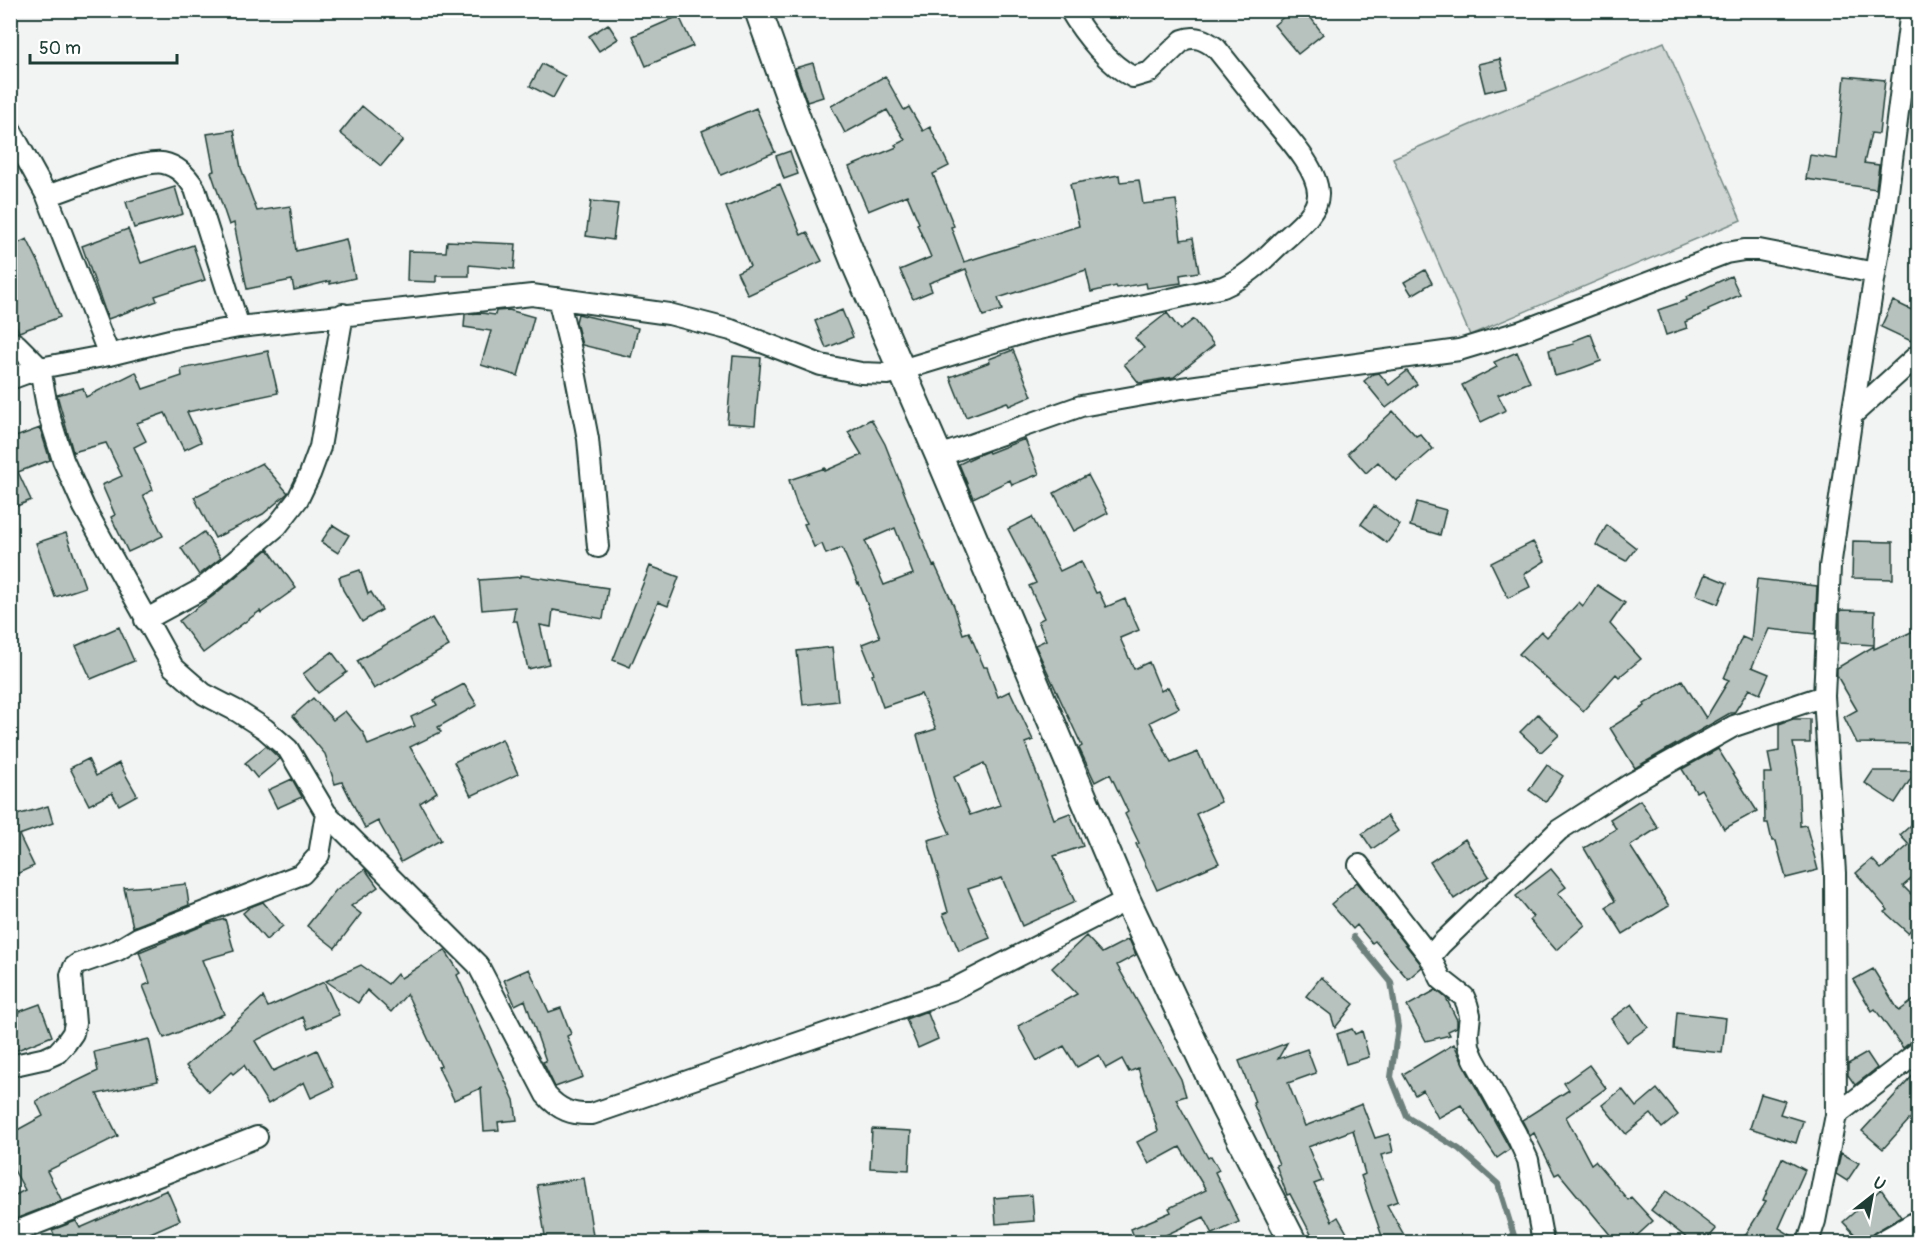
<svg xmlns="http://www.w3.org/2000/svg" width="1929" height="1253" font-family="Pangolin,sans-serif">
  <rect width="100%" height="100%" fill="#f2f3f3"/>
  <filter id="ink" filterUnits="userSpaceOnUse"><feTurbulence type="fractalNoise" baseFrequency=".0167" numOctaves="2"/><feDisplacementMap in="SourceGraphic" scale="12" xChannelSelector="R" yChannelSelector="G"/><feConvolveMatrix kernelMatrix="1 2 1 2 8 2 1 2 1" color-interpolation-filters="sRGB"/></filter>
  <g filter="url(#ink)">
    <path fill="#ced5d3" stroke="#768984" stroke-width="1.5" d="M1664,42L1741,220L1470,335L1393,158Z"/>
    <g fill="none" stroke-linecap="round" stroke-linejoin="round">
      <path stroke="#6d807b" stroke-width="6" d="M1354,937L1391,982L1398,1027L1391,1077L1407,1117L1459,1149L1498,1184L1516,1242"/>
    </g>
    <path fill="#b7c1bd" stroke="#1f3d34" stroke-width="1.5" fill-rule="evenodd" d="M1292,10H1305L1323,34L1298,54L1274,25Z
      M679,16L693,46L646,66L633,36Z
      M608,24L618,39L599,51L589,36Z
      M1500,59L1507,87L1485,92L1478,64Z
      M813,63L823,97L807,102L795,68Z
      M542,64L565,76L553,98L530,86Z
      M885,76L904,110L909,107L923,131L930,127L949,166L933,174L954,226L951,227L964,262L1079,226L1070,184L1119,175L1120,182L1139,180L1143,204L1176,200L1181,240L1193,238L1199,272L1180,275L1181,283L1147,288L1146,283L1117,288L1116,286L1091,292L1086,270L998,298L1002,310L983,316L966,269L929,283L932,291L913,299L900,270L931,257L917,224L919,223L907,195L868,211L849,167L897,147L895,145L905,140L887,110L845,133L831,106Z
      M1845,76L1885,80L1879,134L1871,133L1864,163L1879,165L1876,189L1806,179L1810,155L1837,159Z
      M362,106L403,140L381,166L340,133Z
      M756,108L775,152L721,175L702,131Z
      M234,130L241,168L257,211L290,206L296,251L346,239L355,278L330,284V281L294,290L292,280L247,289L234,223L229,225L211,172L214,171L207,134Z
      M790,151L798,174L784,179L776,156Z
      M780,184L801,235L807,232L822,261L748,295L737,272L750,266L726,207Z
      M175,187L183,214L134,228L126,202Z
      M591,201L618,204L613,240L586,236Z
      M128,229L141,263L193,245L205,280L155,296L157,301L108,319L82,246Z
      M27,239L40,265L60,317L19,332L10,313V247Z
      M447,241L516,244L514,269L469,265V276H436V282L407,281L408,251L446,252Z
      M1425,270L1432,283L1412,295L1404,282Z
      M1731,276L1740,295L1708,309L1709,311L1685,322L1687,328L1666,335L1658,310L1687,300L1686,297Z
      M1893,301L1918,313V324L1911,341L1881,327Z
      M509,310L534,317L518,376L481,365L491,331L464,327L465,314L481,313L495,315L496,311Z
      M842,310L853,337L826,348L815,321Z
      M1167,313L1180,330L1194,319L1214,345L1174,377L1139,383L1124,364L1144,348L1135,338Z
      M578,314L638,328L631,357L582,345L576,322Z
      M1591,334L1601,361L1577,370L1555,376L1549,350L1574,344L1573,341Z
      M1013,350L1032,396L1009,406L1007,402L966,417L950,377L990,362L989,359Z
      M268,351L278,393L187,412L201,442L184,450L165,413L137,423L146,441L134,447L153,490L143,495L163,536L128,552L111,517L115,515L102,485L122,476L106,443L73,452L57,395L83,388L86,397L136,372L143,389L182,376L181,369Z
      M1517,352L1530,382L1498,395L1506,410L1481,422L1462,385L1497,367L1494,362Z
      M733,356L761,358L755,425L727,423Z
      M1407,371L1417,384L1386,408L1364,381L1373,374L1379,373L1389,385Z
      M1393,411L1416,436L1420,434L1433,449L1396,481L1378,462L1366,473L1348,453Z
      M871,419L885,444L933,566L935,565L954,606L963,634L969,632L984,667H987L998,697L1010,691L1033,740L1025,743L1054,819L1070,813L1083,846L1054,856L1075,902L1022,926L1002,878L968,889L990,938L959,951L943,914L948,912L928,840L950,834L934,797L917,735L936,729L921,694L883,707L872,675L874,674L862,644L880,637L859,583L858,584L842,548L826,554L822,544L814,547L804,524L807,523L797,505L789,480L825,468V471L862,455L848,432ZM895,528L913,574L884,585L865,541ZM984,763L1000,805L970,815L954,777Z
      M40,428L50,460L18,472L31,500L10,509V439Z
      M1025,439L1039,474L1012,485L1010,480L973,498L959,464L976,456L988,451L989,453Z
      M262,463L288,493L263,514L215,538L194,497Z
      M1088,475L1108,513L1074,531L1054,493Z
      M1417,502L1446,510L1440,535L1410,526Z
      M1374,506L1400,525L1387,543L1361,524Z
      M1032,517L1060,571L1081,561L1096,593L1099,592L1106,607L1125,599L1139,630L1120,638L1134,669L1149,662L1161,691L1168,687L1179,708L1150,722L1171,763L1198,752L1221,802L1196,814L1219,863L1157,890L1136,844L1139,843L1125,814L1128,812L1110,774L1095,782L1079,748L1082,746L1035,645L1046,640L1038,621L1044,618L1029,586L1036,583L1008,529Z
      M333,525L349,535L338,553L321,542Z
      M1607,525L1636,548L1626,561L1596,545Z
      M204,532L221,558L199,575L181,548Z
      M66,533L85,587L55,597L36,543Z
      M1853,541L1893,542V579L1852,578Z
      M1533,542L1545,561L1524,574L1530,587L1508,598L1491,563Z
      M268,549L296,588L261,613L260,611L203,653L179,621L213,596Z
      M650,566L679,577L668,606L658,602L630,667L613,660Z
      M360,570L368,594L371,592L382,610L362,622L343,590L339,577Z
      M1705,574L1727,583L1718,604L1696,595Z
      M520,575L608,588L603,619L553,610L551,627L540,625L549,664L528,669L517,621H513L515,607L482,610L479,580L520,577Z
      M1757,579L1817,586L1815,634L1769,629L1752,667L1769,674L1760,694L1749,689L1734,713H1730L1635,768L1610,728L1645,706L1644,704L1682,680L1706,718L1729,680L1724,678L1742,637L1751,641Z
      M1597,585L1625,603L1610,624L1641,659L1619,677L1616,674L1583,711L1519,654L1541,631L1547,637L1579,602L1583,606Z
      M1840,610L1875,611L1874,645L1840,643Z
      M432,618L449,646L374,689L357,661Z
      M119,627L134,661L91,679L76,646Z
      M1918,629V744L1857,743L1844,717L1857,710L1837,676V668L1874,646V649Z
      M832,647L838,701L803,705L797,651Z
      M332,652L347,672L318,693L303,674Z
      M464,684L477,705L438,727L441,732L410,747L437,792L420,803L441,840L401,862L378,821L365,828L342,782L335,784L325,754L293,716L313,698L333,720L345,711L364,734L368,745L415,726L411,717L437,705L434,700Z
      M1538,714L1559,735L1541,752L1520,732Z
      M1793,719H1810V743H1793L1798,769L1800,826L1806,825L1818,870L1786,878L1776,841H1772L1768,823H1765L1764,773H1772L1768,753L1779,751V724Z
      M502,739L518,774L471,796L454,762Z
      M266,746L280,759L257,778L245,763Z
      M1718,749L1757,811L1724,829L1701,789L1696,792L1682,769Z
      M88,759L96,776L119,763L137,795L119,805L112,793L89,805L70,768Z
      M1547,765L1563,776L1546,802L1529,790Z
      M1873,771H1916L1895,803L1865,783Z
      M292,779L302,797L277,808L268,790Z
      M1640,800L1658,828L1630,846L1669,906L1623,934L1606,907L1615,901L1584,848L1616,829L1610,819Z
      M48,806L53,823L19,835L34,866L10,877V817Z
      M1387,816L1398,831L1372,849L1362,834Z
      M1918,819V873L1903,886L1918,901V921L1908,933L1885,912L1888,910L1856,873L1872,859L1881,869L1909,845L1900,835Z
      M1465,839L1489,876L1454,899L1430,862Z
      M365,869L378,887L351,906L361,914L335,948L307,926L336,890Z
      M1551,869L1566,887L1558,893L1585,925L1556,950L1530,920L1533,917L1516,896Z
      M1357,882L1420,963L1422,967L1408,979L1375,941L1372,943L1357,925L1353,929L1331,904Z
      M186,884L189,905L133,927L124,888L149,886L150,888Z
      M263,902L283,926L266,940L243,913L250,907Z
      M225,919L234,951L202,960L224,1014L164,1038L143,986L150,983L139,952L207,924Z
      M1086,936L1102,953L1129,939L1136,955L1117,965L1181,1079L1186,1096L1176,1099L1208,1158L1211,1156L1219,1170L1215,1172L1239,1222L1213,1234L1204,1217L1151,1242H1136L1131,1229L1171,1212L1169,1208L1206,1190L1180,1147L1149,1164L1137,1142L1158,1131L1138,1068L1129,1072L1122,1059L1106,1068L1099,1055L1077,1067L1064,1046L1037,1061L1018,1026L1077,994L1052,968Z
      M445,950L460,973L457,975L514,1100L517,1120L498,1122L499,1130L484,1131L481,1088L454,1100L438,1067L441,1066L407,994L391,1012L367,990L358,1003L326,981L361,965L388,984L397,974L401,978Z
      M529,969L549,1012L561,1008L571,1034L567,1036L583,1077L555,1087L543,1062L546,1061L525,1000L515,1005L504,980Z
      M1873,969L1899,1011L1918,997V1040L1911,1042L1903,1048L1875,1009L1872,1011L1853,980Z
      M1321,977L1354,1004L1335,1028L1331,1015L1306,996Z
      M324,982L339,1015L308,1029L303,1017L255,1041L273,1071L317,1050L334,1087L311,1098L304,1082L268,1104L244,1065L233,1074L231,1072L209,1092L186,1066L263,997L268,1007Z
      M1436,990L1446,998L1457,1020V1027L1448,1031L1450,1035L1426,1041L1407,1006Z
      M40,1004L52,1036L10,1053V1015Z
      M1632,1004L1648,1027L1627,1042L1611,1019Z
      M927,1011L938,1039L918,1048L906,1019Z
      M1677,1012L1726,1018L1722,1053L1674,1048Z
      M1352,1029L1355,1034L1362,1031L1369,1057L1346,1064L1337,1034Z
      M149,1039L158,1081L97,1094L118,1136L47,1171L62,1201L10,1221V1198L25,1190L10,1163V1134L43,1116L36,1101L98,1071L94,1052Z
      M1287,1043L1278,1059L1307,1049L1316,1073L1288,1083L1305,1126L1362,1104L1375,1138L1389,1134L1393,1152L1381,1155L1398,1201L1387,1205L1408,1242H1384L1361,1176L1365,1174L1353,1130L1308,1147L1322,1181L1314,1184L1332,1221L1338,1217L1352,1242H1315L1290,1194L1287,1195L1276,1165L1279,1164L1253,1103L1255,1102L1239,1061Z
      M1454,1044L1463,1064L1510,1149L1497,1158L1461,1105L1438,1118L1423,1090L1415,1095L1403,1074Z
      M1867,1053L1877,1068L1855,1085L1848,1075V1064Z
      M1589,1065L1606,1088L1566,1117L1591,1164L1595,1161L1628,1200L1631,1197L1653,1221L1630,1242H1616L1559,1173L1555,1175L1534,1133L1530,1136L1522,1120L1569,1090L1564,1083Z
      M1918,1067V1110L1883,1149L1862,1131L1918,1070L1917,1068Z
      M1622,1089L1636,1107L1657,1089L1678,1115L1662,1128L1651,1114L1626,1134L1602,1105Z
      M1761,1094L1785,1101L1780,1114L1803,1121L1796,1143L1750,1128Z
      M872,1129L911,1131L909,1170L870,1168Z
      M1841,1153L1859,1163L1847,1181L1836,1174Z
      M1782,1158L1805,1170L1779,1228L1797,1239L1796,1242H1754L1744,1237L1766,1202L1763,1201Z
      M584,1178L594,1242H546L537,1185Z
      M1881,1189L1901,1217L1875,1232L1870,1236L1869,1242H1862L1843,1222Z
      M167,1190L180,1220L130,1242H47L56,1239L52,1230L76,1221L80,1228Z
      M1666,1191L1716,1229L1705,1242H1692L1651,1210Z
      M1032,1195L1034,1221L996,1224L994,1198Z"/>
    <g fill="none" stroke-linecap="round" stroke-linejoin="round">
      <g stroke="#1f3d34" stroke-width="24">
        <path id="minor" d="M10,129L47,196L109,355
          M47,196C71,188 142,159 163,163C178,166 188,177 195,189L239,327
          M558,298L571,351L588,439L598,547
          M10,341L17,345L40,368L48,412L63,460L84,507L173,667L204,694L237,711L265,729L288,749L326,813L478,965L546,1095C559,1110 572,1115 592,1114L952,990L1127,900
          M10,379L40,368L109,355L174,339L239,327L532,295L669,314L731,330L821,365L861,373L888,374L1030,331L1223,287C1249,276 1264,259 1284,240C1296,229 1319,212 1318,193C1317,166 1283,133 1267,112C1250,91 1233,69 1216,48C1205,40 1196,35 1183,40L1150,72L1133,77C1109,65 1084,34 1070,10
          M1852,415L1918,355
          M939,456L1081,406L1182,388L1459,350L1522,331L1726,253L1744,250H1759L1875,273
          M145,620L202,589L277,526L298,499L310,474L320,447L343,314
          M1359,865L1430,957
          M10,1066L46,1058L57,1053L66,1043L73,1033L75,1023L71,975L74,967L78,964L118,950L138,938L302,874L319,855L326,813
          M1836,1115L1918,1052
          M10,1234L257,1137
          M1543,1242L1528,1160L1516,1134L1474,1059L1469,1047L1468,1034L1470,1015L1467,1004L1464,997L1441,979L1430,957L1441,944L1559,830L1629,785L1734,726L1824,696
          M1808,1242L1815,1221L1836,1115L1835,873L1824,696L1830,567L1852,415L1886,207L1911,10
          M1881,1242L1918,1221"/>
      </g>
      <g stroke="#1f3d34" stroke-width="30">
        <path id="tertiary" d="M758,10L799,124L854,261L939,456L1127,900L1224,1107L1293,1242"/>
      </g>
      <use href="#minor" stroke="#fff" stroke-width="20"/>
      <use href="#tertiary" stroke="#fff" stroke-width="26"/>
    </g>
  </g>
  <rect width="1929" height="1253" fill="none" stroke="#fff" stroke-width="36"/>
  <rect x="18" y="18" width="1893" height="1217" fill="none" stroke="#1f3d34" stroke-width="2" filter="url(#ink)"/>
  <g transform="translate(1872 1196) rotate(31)" stroke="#ffffff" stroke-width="4.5" paint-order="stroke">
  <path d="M0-4.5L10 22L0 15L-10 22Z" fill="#1f3d34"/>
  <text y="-9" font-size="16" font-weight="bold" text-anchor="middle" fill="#1f3d34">U</text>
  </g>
  <path d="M30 54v9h147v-9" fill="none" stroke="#1f3d34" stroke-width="3"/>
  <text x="39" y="54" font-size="18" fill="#1f3d34" stroke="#ffffff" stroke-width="4.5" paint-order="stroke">50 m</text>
</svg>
